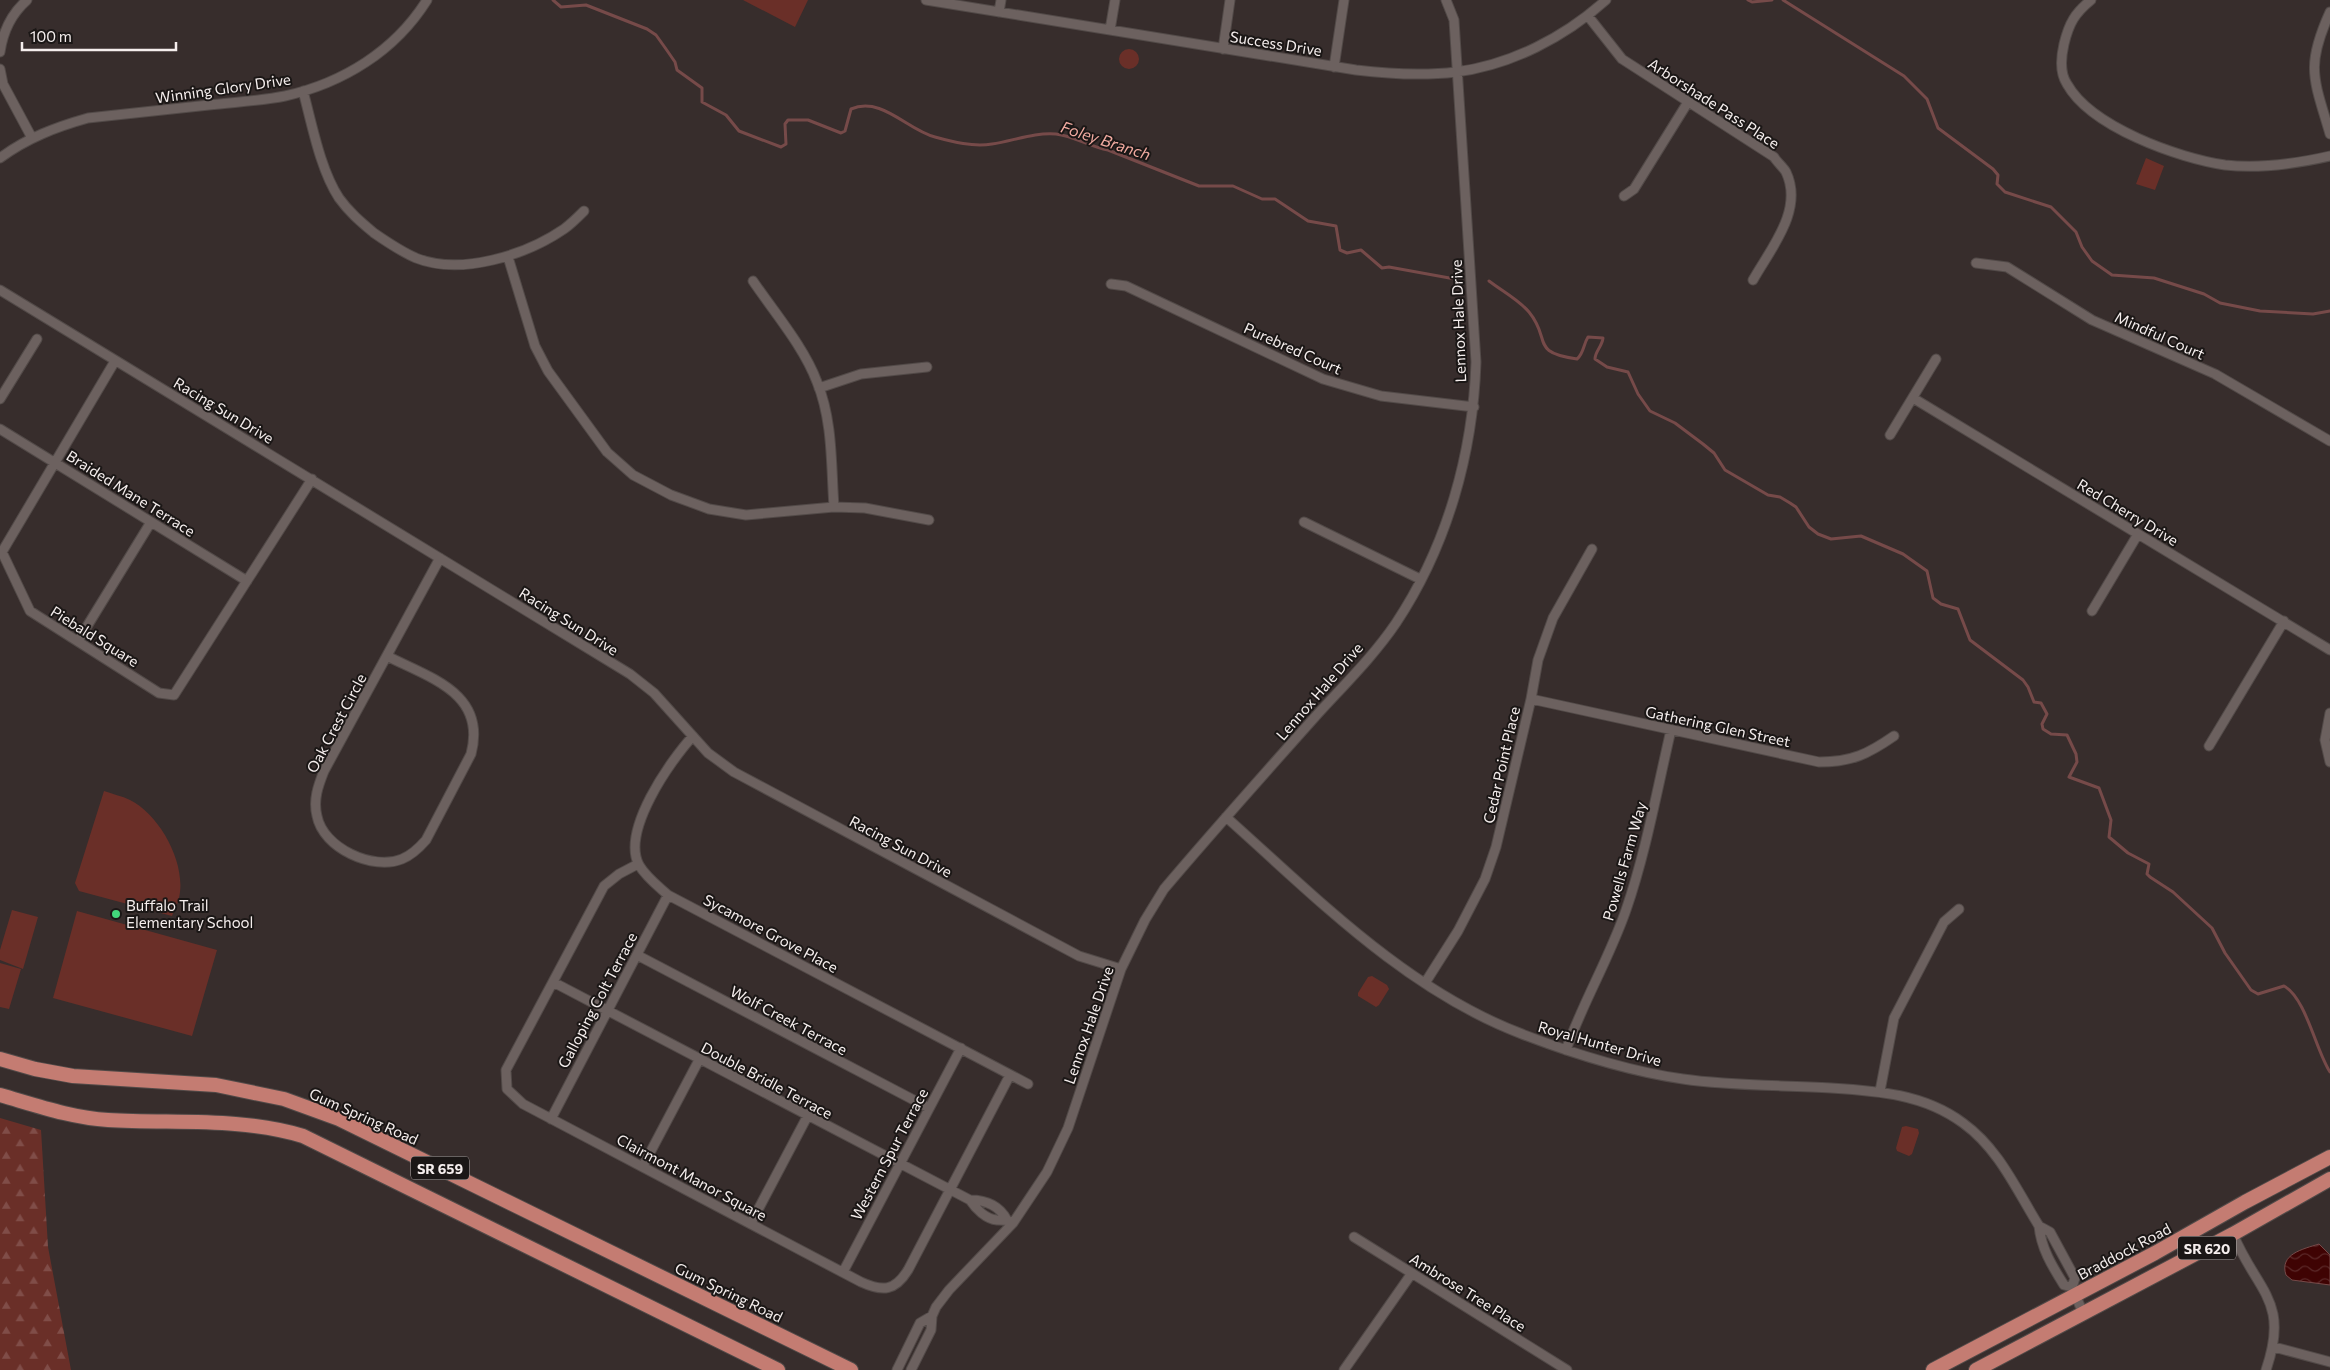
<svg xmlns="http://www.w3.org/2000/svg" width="2330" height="1370" font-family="Commissioner,sans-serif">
  <defs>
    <pattern id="forest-firs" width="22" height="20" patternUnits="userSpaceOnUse" patternTransform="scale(1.25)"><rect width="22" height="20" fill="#6a2f28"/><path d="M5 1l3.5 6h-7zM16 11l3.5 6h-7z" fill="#804d48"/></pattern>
    <pattern id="water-waves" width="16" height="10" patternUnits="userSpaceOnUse" patternTransform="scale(1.25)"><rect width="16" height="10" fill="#3f0303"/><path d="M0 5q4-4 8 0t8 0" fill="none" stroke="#5b2828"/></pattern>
  </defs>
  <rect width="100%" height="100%" fill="#372d2c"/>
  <path fill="url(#forest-firs)" d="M0,1118L41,1130L48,1247L71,1370H0Z"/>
  <path fill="#6a2f28" d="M743,0H808L795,27Z
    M1119 59a10 10 0 1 1 20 0a10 10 0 1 1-20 0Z
    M2146,158L2164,166L2155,190L2136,184Z
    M104,791C112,794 122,796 130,800C160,815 187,864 179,898C178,904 174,910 172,916L79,891L75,883Z
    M12,910L38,917L23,969L0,960V950Z
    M77,911L217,950L192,1036L53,998Z
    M0,963L21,969L9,1009L0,1007Z
    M1372,976L1387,985L1389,989L1379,1005L1376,1007L1358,996V993L1368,977Z
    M1906,1126L1918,1129L1919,1133L1912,1154L1909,1156L1897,1151L1896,1148L1902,1127Z"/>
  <path fill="url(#water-waves)" stroke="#764a49" d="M2319,1244L2330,1255V1285L2292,1280L2286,1275C2279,1254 2303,1249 2319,1244Z"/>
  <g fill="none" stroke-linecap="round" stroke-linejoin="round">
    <path stroke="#764a49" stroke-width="3" d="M553,0L561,7L586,5L647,29L656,35L666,49L675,62L677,70L702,88V102L726,115L739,131L781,147L786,144L785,124L788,120H808L841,133L845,131L851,109C882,96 907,130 935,137C953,142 973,147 992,144C1013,141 1035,132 1056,134C1074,136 1090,147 1108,150L1199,186H1233L1262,199H1275L1308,221L1336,226L1340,250L1347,253L1361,250L1382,268L1389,267L1455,279
      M1748,0L1752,2L1772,0
      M1783,0L1904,76L1927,99L1938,128L1993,169L1998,175L1997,184L2005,192L2051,207L2076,232L2082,247L2092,261L2112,275L2154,278L2204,294L2220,303L2260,311L2313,314L2330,311
      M1489,281C1502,291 1519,300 1529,312C1552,340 1529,352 1577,359C1584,353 1583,345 1588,337L1603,338C1602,347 1595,351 1595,359L1607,367L1628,372L1638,394L1650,411L1675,423L1703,444L1714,453L1725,470L1768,495L1780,497L1790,503L1796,507L1809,527L1818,534L1831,539L1861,536L1903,554L1927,571L1933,598L1941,604L1958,609L1970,640L2023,680L2028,687L2034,702L2041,703L2047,714L2042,724L2043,729L2051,734L2067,735L2076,754L2077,762L2069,777L2099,788L2111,820L2109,837L2128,853L2149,864L2147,874L2150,877L2173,892L2212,928L2225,953L2251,990L2258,994L2284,986C2306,998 2316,1051 2330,1072"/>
    <g stroke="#524a48" stroke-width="11">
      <path id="minor" d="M926,0L1356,70C1389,74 1423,76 1456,72C1511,65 1565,37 1606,0
        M2091,0C2075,13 2069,23 2064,44C2061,57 2059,72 2067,84C2091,127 2178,158 2225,165C2261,169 2295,164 2330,156
        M999,12L1001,0
        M2330,12C2305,67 2314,79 2330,134
        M1588,16L1622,59L1774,157C1777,162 1783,167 1786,172C1804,210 1771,248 1753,280
        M1110,30L1115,0
        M1223,49L1230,0
        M0,52C3,31 11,14 27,0
        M1334,67L1344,0
        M0,69L3,84L32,138
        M303,91C312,124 320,169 339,198C349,212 361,222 374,233C387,242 402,252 416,258C461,276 526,255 564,229C571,224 578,217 584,211
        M0,158C27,138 56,127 88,118C128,114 169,109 209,105C234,102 261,101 285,96C343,83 395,51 427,0
        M1624,196L1634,189L1688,102
        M508,257L535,346L548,371L607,452L633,475L671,495L709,509L746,515L834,507L865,508L929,520
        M1976,263L2007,267L2092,320L2215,374L2330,441
        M753,281C774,312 804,347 817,382C833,421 831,465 834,507
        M1111,284L1126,286L1323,379L1381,396L1474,407
        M0,290L630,674L654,693L708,753L734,772L1079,956L1121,969
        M115,361L2,552L30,611L159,693L174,695L312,479
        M819,388L861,374L927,367
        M1913,398L2330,650
        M0,399L37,339
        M0,429L247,581
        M1890,435L1936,359
        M1304,522L1420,579
        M2092,611L2138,534
        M78,641L151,522
        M387,656C430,678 487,693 471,754L426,840C419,848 412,855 402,859C373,871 323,848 317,816C313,800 318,786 324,771L440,558
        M1531,699L1819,762C1852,762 1868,754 1894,736
        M2330,713L2325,740L2330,762
        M693,736C670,761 621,831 639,865C646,877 658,886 668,895L1028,1084
        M2209,746L2284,621
        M1226,817C1317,898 1406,990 1522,1034C1574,1054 1628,1071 1683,1079C1731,1086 1782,1085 1831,1088C1878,1091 1924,1094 1963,1123C1999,1149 2016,1189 2039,1226L2050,1232L2075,1278L2072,1287L2083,1313
        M638,864L619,874L604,886L506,1070L507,1089L523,1104L861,1282C883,1292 895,1291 908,1270L1010,1075
        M637,955L929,1108
        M553,982L970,1200C976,1209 986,1219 997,1220C1004,1220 1007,1220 1013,1223
        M1425,983L1458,931L1485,879L1496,847L1531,699L1538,660L1553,618L1592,549
        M1566,1050C1583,1002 1609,959 1626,910C1646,852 1657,790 1671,730
        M1880,1091L1894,1018L1944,922L1959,909
        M551,1119L668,895
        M643,1166L699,1060
        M970,1200C986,1200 999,1205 1007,1220
        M751,1223L807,1117
        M2039,1226C2041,1248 2052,1266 2064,1285L2072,1287
        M2233,1234C2257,1292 2290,1300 2266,1370
        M1354,1237L1567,1370
        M843,1272L961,1048
        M2274,1347L2330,1362
        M897,1370L920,1323L932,1316
        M911,1370L931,1330L932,1316L936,1307L949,1290L1013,1223L1047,1172L1068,1128L1121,969L1145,920L1164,889C1213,831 1264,774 1314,718C1342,687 1373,657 1396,623C1447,546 1473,454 1476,362L1454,20L1446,0
        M1344,1370L1412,1273"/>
    </g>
    <g stroke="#524a48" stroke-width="16">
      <path id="primary" d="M0,1059L35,1069L73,1076L216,1085L284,1099L339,1119L851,1370
        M0,1095C35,1105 72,1118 108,1120C173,1124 240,1117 303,1136L778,1370
        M1933,1370L2155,1253L2245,1202L2330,1157
        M1976,1370L2233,1234L2330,1179"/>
    </g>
    <use href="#minor" stroke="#6c615f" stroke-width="9"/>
    <use href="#primary" stroke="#c47c72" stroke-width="14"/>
  </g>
  <circle fill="#42d77b" stroke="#1b1716" stroke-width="2" cx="116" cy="914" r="5"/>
  <g text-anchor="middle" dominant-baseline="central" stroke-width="4" stroke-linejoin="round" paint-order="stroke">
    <g fill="#1b1716" stroke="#b4aeac" stroke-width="1">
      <rect x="411" y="1156.5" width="58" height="23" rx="4"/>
      <rect x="2178" y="1236.5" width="58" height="23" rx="4"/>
    </g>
    <g font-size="14" font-weight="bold" fill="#f5eeed">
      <text x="440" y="1168">SR 659</text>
      <text x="2207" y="1248">SR 620</text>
    </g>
    <g font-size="15" fill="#f5eeed" stroke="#1b1716">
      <text transform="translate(1276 43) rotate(9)">Success Drive</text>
      <text transform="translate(223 88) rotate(-8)">Winning Glory Drive</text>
      <text transform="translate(1714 103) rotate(33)">Arborshade Pass Place</text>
      <text transform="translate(1458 321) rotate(-92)">Lennox Hale Drive</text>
      <text transform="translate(2160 335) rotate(24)">Mindful Court</text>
      <text transform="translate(1293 348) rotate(24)">Purebred Court</text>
      <text transform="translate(224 410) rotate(31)">Racing Sun Drive</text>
      <text transform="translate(131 493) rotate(32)">Braided Mane Terrace</text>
      <text transform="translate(2128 512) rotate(31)">Red Cherry Drive</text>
      <text transform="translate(569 621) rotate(32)">Racing Sun Drive</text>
      <text transform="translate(95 636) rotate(32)">Piebald Square</text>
      <text transform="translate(1319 691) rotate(-49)">Lennox Hale Drive</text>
      <text transform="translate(336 723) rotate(-62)">Oak Crest Circle</text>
      <text transform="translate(1718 726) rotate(12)">Gathering Glen Street</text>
      <text transform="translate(1501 765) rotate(-77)">Cedar Point Place</text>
      <text transform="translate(901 846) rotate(28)">Racing Sun Drive</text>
      <text transform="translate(1624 861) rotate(-74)">Powells Farm Way</text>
      <text transform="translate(771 933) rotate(28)">Sycamore Grove Place</text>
      <text transform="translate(597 1000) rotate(-62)">Galloping Colt Terrace</text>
      <text transform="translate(789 1020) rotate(28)">Wolf Creek Terrace</text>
      <text transform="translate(1088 1025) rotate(-71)">Lennox Hale Drive</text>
      <text transform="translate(1600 1043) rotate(16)">Royal Hunter Drive</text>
      <text transform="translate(767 1080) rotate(28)">Double Bridle Terrace</text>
      <text transform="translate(364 1116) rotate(24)">Gum Spring Road</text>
      <text transform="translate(889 1154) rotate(-62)">Western Spur Terrace</text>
      <text transform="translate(692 1177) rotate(28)">Clairmont Manor Square</text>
      <text transform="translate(2124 1251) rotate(-28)">Braddock Road</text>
      <text transform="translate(729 1292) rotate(26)">Gum Spring Road</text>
      <text transform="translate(1468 1292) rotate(32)">Ambrose Tree Place</text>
    </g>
    <g font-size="15" fill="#f5eeed" stroke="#1b1716" text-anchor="start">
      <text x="126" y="905">Buffalo Trail<tspan x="126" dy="17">Elementary School</tspan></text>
    </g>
    <g font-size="16" font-style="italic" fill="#f1aaa0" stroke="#1b1716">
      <text transform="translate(1106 140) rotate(18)">Foley Branch</text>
    </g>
  </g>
  <path d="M22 42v8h154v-8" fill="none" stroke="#f5eeed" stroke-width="2.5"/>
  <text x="30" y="42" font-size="15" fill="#f5eeed" stroke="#1b1716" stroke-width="4" paint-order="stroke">100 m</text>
</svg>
